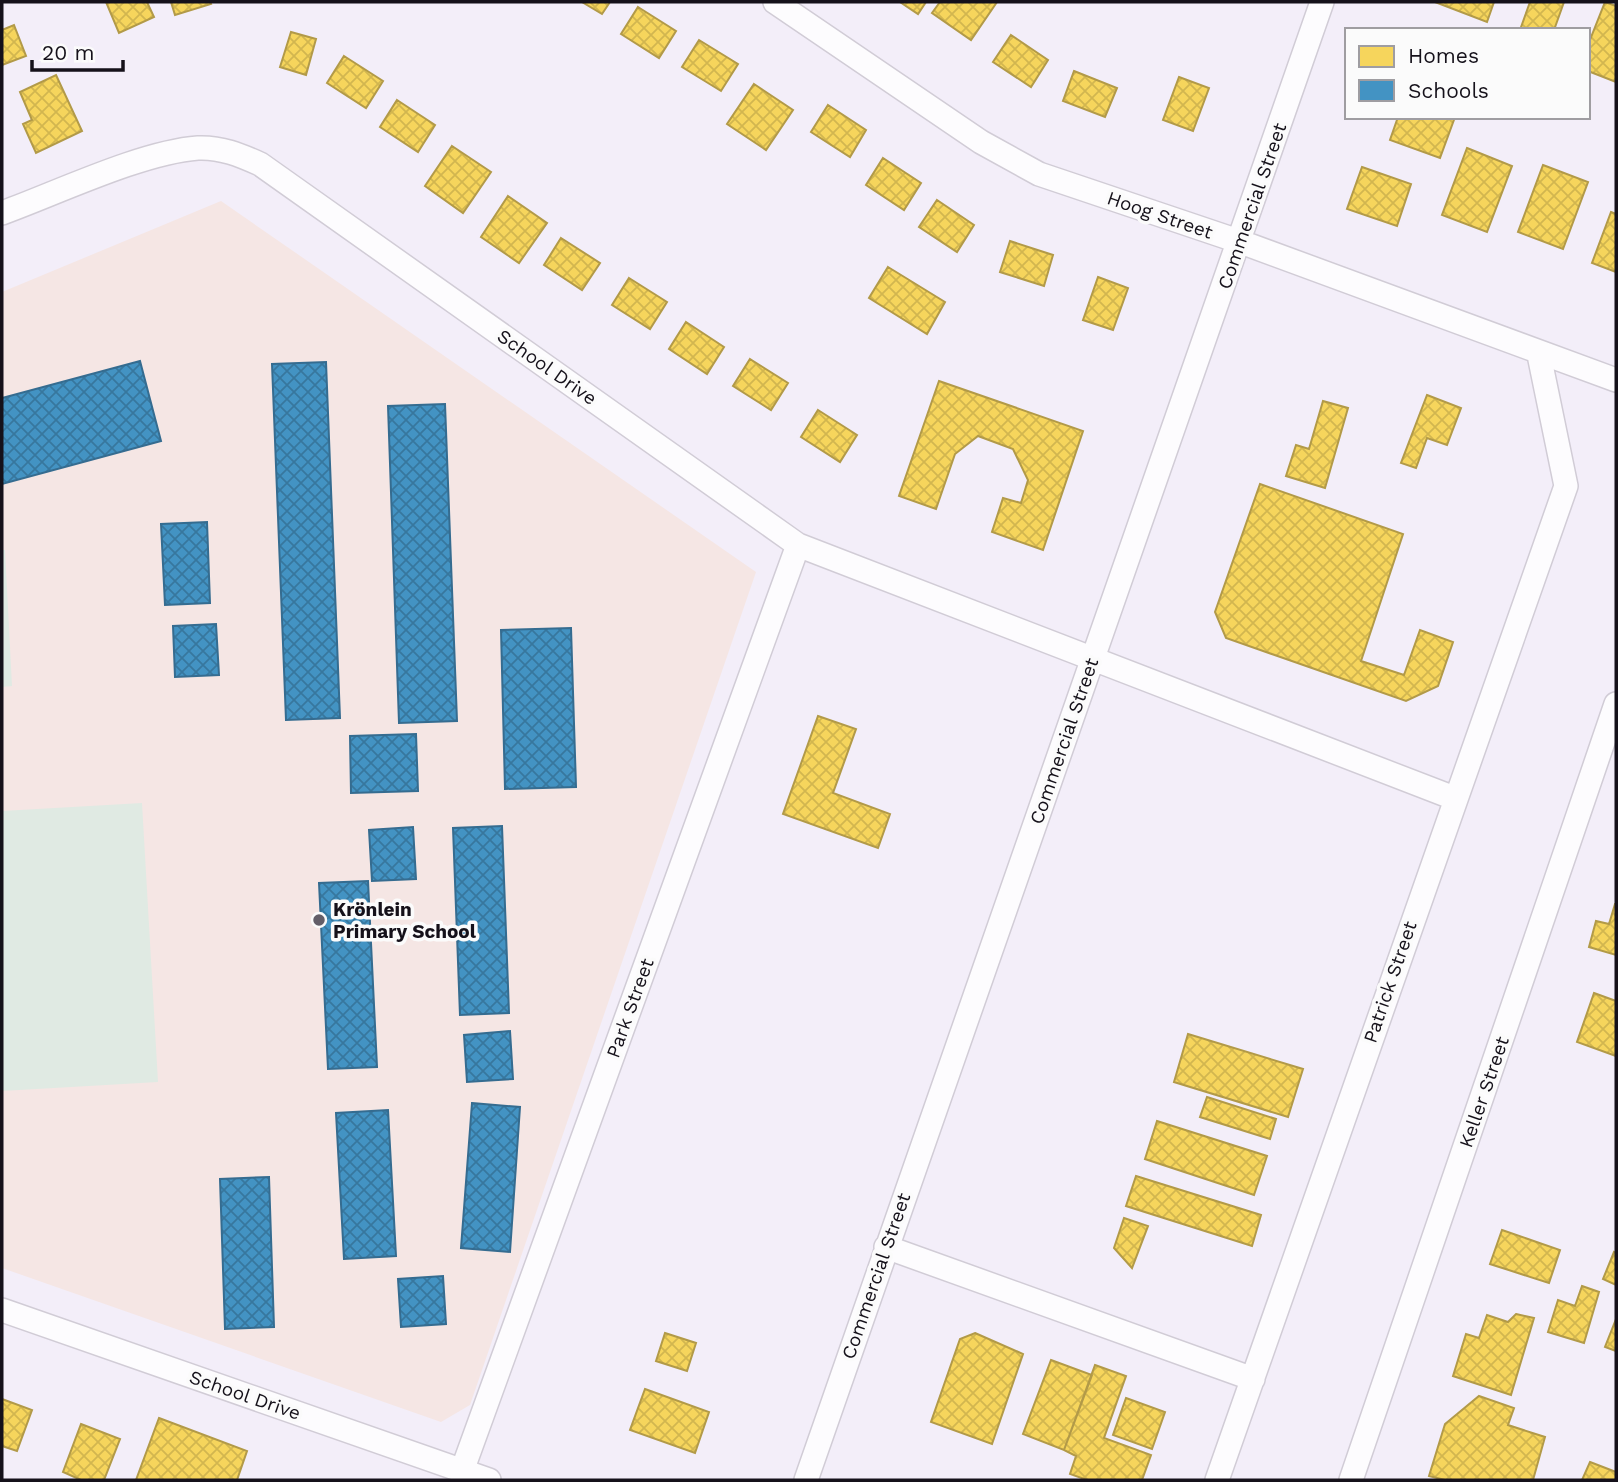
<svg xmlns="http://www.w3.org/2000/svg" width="1618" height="1482" font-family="'Work Sans',sans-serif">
  <defs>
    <pattern id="homes-cross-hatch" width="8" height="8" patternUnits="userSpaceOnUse" patternTransform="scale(1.75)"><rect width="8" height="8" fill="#f6d55c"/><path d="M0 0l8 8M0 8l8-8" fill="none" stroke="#d2b64f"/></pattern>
    <pattern id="schools-cross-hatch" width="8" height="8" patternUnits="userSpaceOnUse" patternTransform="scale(1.75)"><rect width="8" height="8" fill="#4393c3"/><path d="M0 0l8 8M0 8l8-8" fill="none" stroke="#37779e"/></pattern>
  </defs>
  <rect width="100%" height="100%" fill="#f3eef9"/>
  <path fill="#f5e6e4" d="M221,201L756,572L470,1405L441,1422L2,1268V292Z"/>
  <path fill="#e0eae3" d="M2,550H5L12,686L2,687Z
    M142,803L158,1082L2,1091V811Z"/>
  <path fill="url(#homes-cross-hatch)" stroke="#b29a48" stroke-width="2" d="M106,2H147L154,17L119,33Z
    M171,2H210L211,4L175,15Z
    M582,2H610L602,14Z
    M900,2H926L918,14Z
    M940,2H997L971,40L932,13Z
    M1435,2H1494L1487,22Z
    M1530,2H1564L1554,30H1520Z
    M1605,2L1616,6V82L1588,71V45Z
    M638,7L676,31L659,58L621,34Z
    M14,25L26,56L2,65V30Z
    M291,32L316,39L306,75L280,67Z
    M1011,35L1048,60L1031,87L993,62Z
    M699,40L738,64L721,91L682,67Z
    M344,56L383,81L366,108L327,83Z
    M1074,71L1117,88L1105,117L1063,101Z
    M56,75L82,131L36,153L23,124L32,120L20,92Z
    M1179,77L1209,88L1193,131L1163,120Z
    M754,84L793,110L766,150L727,124Z
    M397,100L435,125L418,152L380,127Z
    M828,105L866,130L850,157L811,132Z
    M1398,117H1455L1440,158L1390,140Z
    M452,146L491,172L463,213L425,186Z
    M1467,148L1512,166L1487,232L1442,215Z
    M883,158L921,183L904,210L866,185Z
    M1543,165L1588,182L1563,249L1518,232Z
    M1362,167L1411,184L1397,226L1347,209Z
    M508,196L547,223L519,263L481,237Z
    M937,200L974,225L957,252L919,227Z
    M1611,212L1616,214V272L1592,263Z
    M561,238L600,263L582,290L544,265Z
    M1010,241L1053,255L1044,286L1000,272Z
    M888,267L945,302L927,334L869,298Z
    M1098,277L1128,288L1113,330L1083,320Z
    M629,278L667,302L650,329L612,305Z
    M686,322L724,347L707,374L669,349Z
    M750,359L788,383L771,410L733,386Z
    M939,381L1083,431L1043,550L992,532L1003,498L1021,503L1028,480L1013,449L978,436L955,454L936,509L899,496Z
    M1427,395L1461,408L1447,445L1427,438L1416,468L1401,463Z
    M1323,401L1348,408L1325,488L1286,476L1296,445L1309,449Z
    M818,410L857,435L840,462L801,437Z
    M1260,484L1403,534L1361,661L1404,675L1420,630L1453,642L1438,686L1406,701L1226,638L1215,612Z
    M818,716L856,729L833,793L890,814L878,848L783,814Z
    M1615,904H1616V955L1589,947L1596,921L1609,924Z
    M1594,993L1616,1001V1056L1577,1042Z
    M1188,1034L1303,1069L1288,1117L1174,1082Z
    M1207,1097L1276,1119L1270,1139L1200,1117Z
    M1157,1121L1267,1156L1254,1195L1145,1159Z
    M1136,1176L1261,1215L1252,1246L1126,1206Z
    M1124,1218L1148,1226L1132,1268L1114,1248Z
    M1502,1230L1560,1250L1549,1283L1490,1264Z
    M1614,1252L1616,1253V1285L1603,1279Z
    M1582,1286L1599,1292L1584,1343L1548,1332L1558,1300L1575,1306Z
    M1516,1314L1534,1318L1511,1395L1453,1376L1466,1334L1479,1338L1487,1315L1508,1322Z
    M1616,1319V1351L1605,1347Z
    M665,1333L696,1343L687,1371L656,1361Z
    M975,1333L1023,1354L992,1444L931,1422L960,1339Z
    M1051,1360L1092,1375L1064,1450L1023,1434Z
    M1095,1365L1126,1376L1104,1438L1151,1455L1142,1480H1087L1070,1474L1076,1456L1064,1450Z
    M645,1389L709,1412L695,1453L630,1430Z
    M1479,1396L1514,1408L1508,1425L1545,1437L1533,1480H1445L1429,1476L1445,1424Z
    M1126,1398L1165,1412L1152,1449L1113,1435Z
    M2,1399L32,1410L17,1451L2,1446Z
    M159,1418L247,1451L237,1480H136Z
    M81,1424L120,1439L104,1480H81L63,1472Z
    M1590,1462L1616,1472V1480H1582Z"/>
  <path fill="url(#schools-cross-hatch)" stroke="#356c90" stroke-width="2" d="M140,361L161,441L2,484V398Z
    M326,362L340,718L286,720L272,364Z
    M445,404L457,721L399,723L388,406Z
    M207,522L210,603L165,605L161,524Z
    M216,624L219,675L175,677L173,626Z
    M571,628L576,787L505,789L501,630Z
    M416,734L418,791L351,793L350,736Z
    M502,826L509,1013L460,1015L453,828Z
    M413,827L416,879L372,881L369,830Z
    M368,881L377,1067L328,1069L319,883Z
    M510,1031L513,1079L467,1082L464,1035Z
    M472,1103L520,1107L510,1252L461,1248Z
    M388,1110L396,1256L344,1259L336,1113Z
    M269,1177L274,1327L225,1329L220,1179Z
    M443,1276L446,1324L401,1327L398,1279Z"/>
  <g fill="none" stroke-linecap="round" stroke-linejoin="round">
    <g stroke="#d1ccd6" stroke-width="26">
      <path id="minor" d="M775,2L981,142L1039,174L1241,242L1616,380
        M2,213C57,193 142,152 198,148C221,147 240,155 260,164L798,545L1454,798
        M886,1247L1253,1379
        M2,1310L489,1480
        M462,1471L798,545
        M806,1480L1322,2
        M1217,1480L1566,486L1539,355
        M1351,1480L1616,704"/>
    </g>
    <use href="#minor" stroke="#fdfcfe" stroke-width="23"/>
  </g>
  <circle fill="#635e68" stroke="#fbfbfb" stroke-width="2.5" cx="319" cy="920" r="7"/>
  <g text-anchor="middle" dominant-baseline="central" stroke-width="7" stroke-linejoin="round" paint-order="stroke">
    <g font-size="19" fill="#15111a" stroke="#fbfbfb">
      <text transform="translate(1252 206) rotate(-71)">Commercial Street</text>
      <text transform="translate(1160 215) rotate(19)">Hoog Street</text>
      <text transform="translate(547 367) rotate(35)">School Drive</text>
      <text transform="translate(1064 741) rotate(-71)">Commercial Street</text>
      <text transform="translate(1390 982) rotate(-71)">Patrick Street</text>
      <text transform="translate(630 1008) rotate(-70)">Park Street</text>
      <text transform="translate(1484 1092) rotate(-71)">Keller Street</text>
      <text transform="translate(876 1276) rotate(-71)">Commercial Street</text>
      <text transform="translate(245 1395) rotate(19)">School Drive</text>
    </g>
    <g font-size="19" font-weight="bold" fill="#15111a" stroke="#fbfbfb" text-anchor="start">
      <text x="333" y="909">Krönlein<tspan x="333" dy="22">Primary School</tspan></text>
    </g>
  </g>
  <rect width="1618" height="1482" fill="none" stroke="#15111a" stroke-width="7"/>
  <rect x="1345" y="28" width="245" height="91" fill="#fbfbfb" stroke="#9f9da1" stroke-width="2"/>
  <rect x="1359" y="46" width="35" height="21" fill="#f6d55c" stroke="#9f9da1" stroke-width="2"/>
  <text x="1408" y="63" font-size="21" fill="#15111a">Homes</text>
  <rect x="1359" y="80" width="35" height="21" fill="#4393c3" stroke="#9f9da1" stroke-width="2"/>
  <text x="1408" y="98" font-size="21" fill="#15111a">Schools</text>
  <path d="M32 60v10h91v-10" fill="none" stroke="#15111a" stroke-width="3.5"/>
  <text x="42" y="60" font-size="21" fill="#15111a" stroke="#fbfbfb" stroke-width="5" paint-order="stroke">20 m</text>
</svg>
